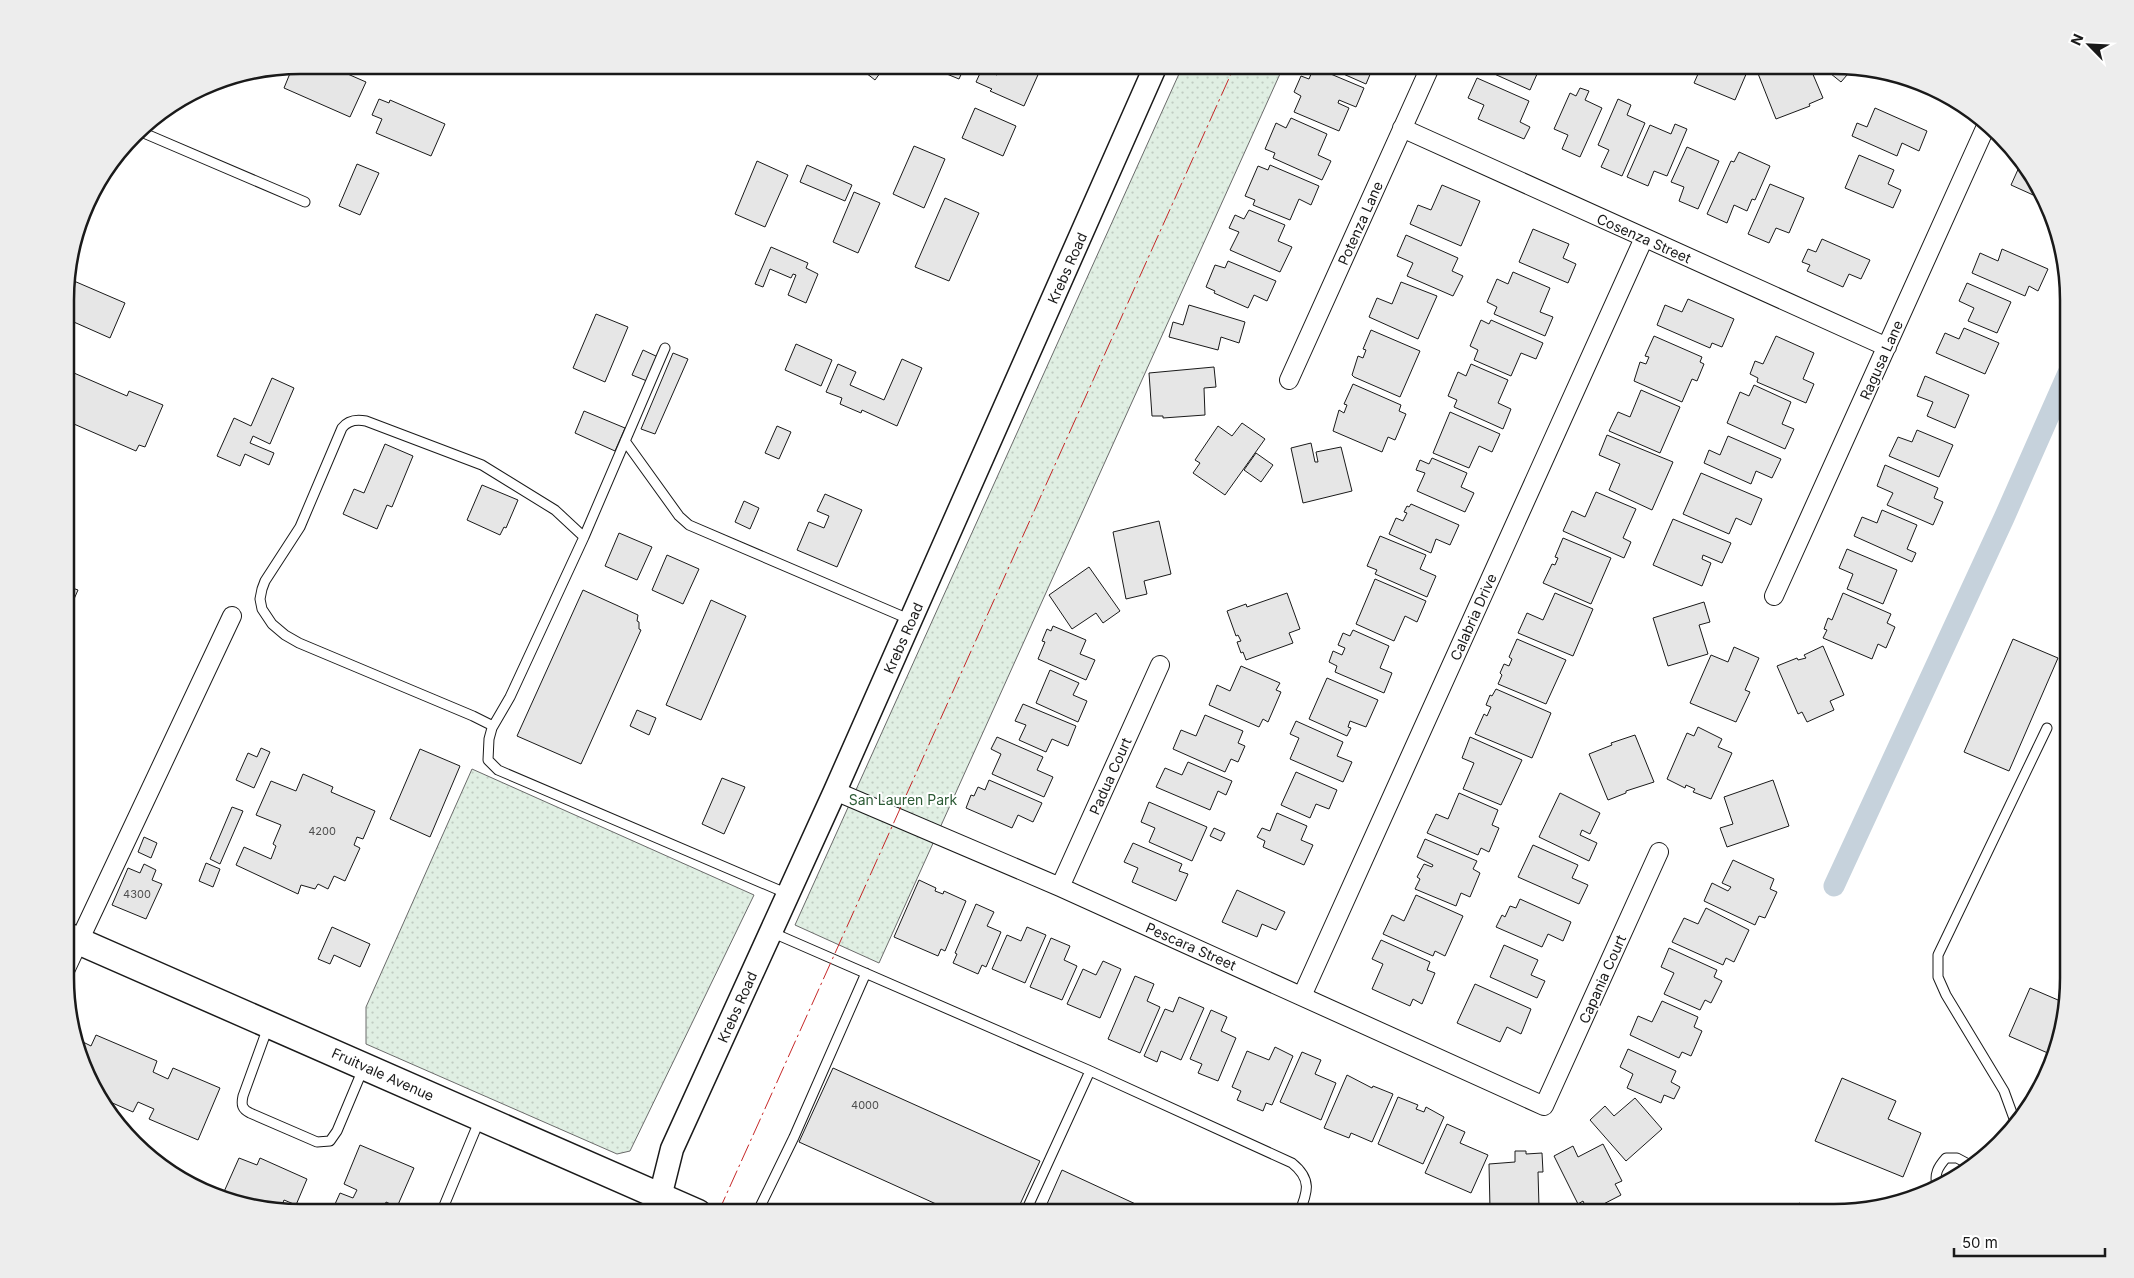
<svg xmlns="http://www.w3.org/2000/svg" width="2134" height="1278" font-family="Inter,sans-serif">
  <defs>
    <pattern id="grass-dots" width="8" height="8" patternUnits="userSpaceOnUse" patternTransform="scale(1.25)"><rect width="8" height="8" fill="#e0efe3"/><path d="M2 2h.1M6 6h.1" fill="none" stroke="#c0ccc2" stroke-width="1.8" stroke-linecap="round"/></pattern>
  </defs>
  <rect width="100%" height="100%" fill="#fff"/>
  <path fill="url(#grass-dots)" stroke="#6a6a6a" d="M1183,65H1284L879,963L795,925Z
    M472,769L754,895L630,1151L617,1154L366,1044V1007Z"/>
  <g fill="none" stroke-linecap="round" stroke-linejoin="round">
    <path stroke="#c6d2dc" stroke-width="21" d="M1834,886L2004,518L2068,373"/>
  </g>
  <path fill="#e6e6e6" stroke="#1a1a1a" d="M300,65H327L366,82L350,117L284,88L293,66Z
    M871,65H877L883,69L875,80L866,73Z
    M940,65H958L964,68L959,79L937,70Z
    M992,65H1049L1046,70L1041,68L1024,106L990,91L992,89L976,82L982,69L997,75L1000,69Z
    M1323,65H1374L1366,84Z
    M1482,65H1541L1530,90L1481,68Z
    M1702,65H1750L1735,100L1694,83Z
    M1809,65L1823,98L1809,104L1810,106L1776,119L1757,71L1765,68V65Z
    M1820,65H1834L1853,68L1841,82Z
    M1314,67L1364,88L1356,107L1339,100L1338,103L1349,108L1339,131L1294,112L1301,96L1294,92L1301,76L1309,79Z
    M1477,78L1529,101L1520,122L1530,127L1524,139L1478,119L1484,105L1468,98Z
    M1580,88L1589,91L1585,100L1602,108L1580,157L1562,149L1568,135L1554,129L1570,93L1576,96Z
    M379,99L389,103L390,100L445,124L431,156L376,133L382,119L372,115Z
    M1618,99L1631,105L1627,115L1645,123L1622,176L1601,167L1609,150L1598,145Z
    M975,108L1016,126L1003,156L962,138Z
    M1875,108L1927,131L1919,151L1902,143L1897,156L1852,136L1857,123L1867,127Z
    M1291,118L1327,134L1318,155L1331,161L1322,180L1273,158L1275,153L1265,149L1276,123L1286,128Z
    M1675,124L1687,129L1667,176L1654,171L1648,186L1627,177L1650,125L1671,134Z
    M914,146L945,159L924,208L893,194Z
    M1687,147L1719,161L1698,209L1679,201L1684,187L1671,182Z
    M1739,152L1770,166L1755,200L1752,199L1747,211L1734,205L1727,223L1707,214L1731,161L1734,162Z
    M1859,155L1894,170L1888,184L1901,190L1893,208L1845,188Z
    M757,161L788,175L765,227L735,214Z
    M357,164L379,173L360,215L339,206Z
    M807,165L852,185L845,201L800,182Z
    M1270,165L1319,186L1311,205L1299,199L1290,220L1253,205L1255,200L1245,196L1258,166L1268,170Z
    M2020,165L2026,167L2037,182L2042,199L2011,185Z
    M1770,184L1804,198L1789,233L1776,228L1769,243L1748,234Z
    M1442,185L1480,201L1461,246L1410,224L1418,205L1431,210Z
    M854,192L880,203L858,253L833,242Z
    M945,198L979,213L949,281L915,267Z
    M1249,210L1285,225L1278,241L1292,247L1280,272L1230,250L1239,232L1229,228L1235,215L1244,219Z
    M1533,229L1569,244L1563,258L1576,264L1568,283L1519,262Z
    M1406,235L1458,258L1452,271L1463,276L1453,296L1407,276L1413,263L1397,256Z
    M1822,239L1870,260L1861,279L1849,274L1843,287L1807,271L1810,265L1802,262L1808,249L1816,252Z
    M771,247L808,263L806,268L818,274L806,303L788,295L796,275L793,274L791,278L770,269L763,287L755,284Z
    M2002,249L2048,269L2038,291L2029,286L2025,296L1972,273L1980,253L1998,261Z
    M1228,261L1276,281L1267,301L1254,295L1248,308L1214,293L1215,291L1206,287L1215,265L1225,268Z
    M1513,272L1550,288L1540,312L1553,317L1545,336L1494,314L1497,307L1487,302L1497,279L1508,284Z
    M67,278L125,303L110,338L67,319Z
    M1401,282L1437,296L1418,339L1369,317L1377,298L1392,304Z
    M1967,283L2011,302L1997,333L1968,321L1974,308L1959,301Z
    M1688,299L1734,319L1722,347L1712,343L1710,348L1657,325L1665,305L1682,312Z
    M1189,305L1245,322L1239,343L1221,337L1218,350L1169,337L1173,322L1183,325Z
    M596,314L628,327L605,382L573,368Z
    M1481,320L1489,324L1491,320L1543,343L1536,359L1521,353L1511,376L1474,360L1478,350L1470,346Z
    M1964,328L1999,343L1985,374L1936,353L1945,333L1959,339Z
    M1371,330L1420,351L1400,397L1354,377L1352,375L1358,356L1363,358L1366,350L1363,349Z
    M1654,336L1702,357L1700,362L1704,364L1697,381L1692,379L1682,402L1634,381L1640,362L1646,364L1649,357L1645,356Z
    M1776,336L1814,353L1803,379L1814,384L1806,403L1757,382L1758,378L1750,374L1755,361L1763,364Z
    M796,344L832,360L821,386L785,370Z
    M643,350L658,357L647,381L632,375Z
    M673,353L688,359L655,434L641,429Z
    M902,359L922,368L897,426L862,410L861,413L840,404L842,398L826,392L838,364L856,372L850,385L884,400Z
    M1471,364L1508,380L1498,403L1511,409L1503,429L1454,407L1457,400L1448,396L1458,372L1466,376Z
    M1214,367L1216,387L1204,388L1205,415L1163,418V416H1152L1149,373Z
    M67,370L127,396L129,391L163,405L145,447L139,445L136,451L67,421Z
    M1925,376L1969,395L1955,428L1927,416L1933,402L1917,396Z
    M272,378L294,388L270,444L253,436L250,443L274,453L269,465L245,454L240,466L217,456L234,418L251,426Z
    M1353,384L1401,405L1399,411L1406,414L1395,440L1388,437L1382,452L1333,431L1339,410L1344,413L1347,405L1344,404Z
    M1754,385L1791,402L1782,424L1794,429L1785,449L1727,423L1740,392L1749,396Z
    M1641,390L1680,407L1660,453L1609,431L1618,412L1630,417Z
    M584,411L625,428L615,451L575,433Z
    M1450,412L1500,434L1492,452L1479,446L1469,468L1433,453Z
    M1242,423L1265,439L1225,495L1193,473L1200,463L1195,460L1218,426L1232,436Z
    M777,426L791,432L779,459L765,453Z
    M1917,430L1953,445L1939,477L1889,456L1898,437L1912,442Z
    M1607,435L1673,462L1652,510L1609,490L1620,464L1599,455Z
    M1728,436L1781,459L1772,478L1756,471L1751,484L1704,463L1709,450L1720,455Z
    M1311,443L1315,462H1318L1316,452L1341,447L1352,491L1303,503L1291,448Z
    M385,444L413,456L392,507L387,505L377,529L343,514L354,489L364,493Z
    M1256,453L1273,465L1261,482L1244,470Z
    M1432,458L1467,473L1461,487L1474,493L1465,512L1417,491L1425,473L1416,470L1420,460L1429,464Z
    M1885,465L1938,488L1934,498L1943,502L1933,525L1887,505L1893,493L1877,486Z
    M1701,473L1762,499L1751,525L1736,518L1729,534L1683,514Z
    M482,485L518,500L506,528L504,527L500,535L467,520Z
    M1596,492L1636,509L1623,538L1631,542L1624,558L1563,531L1572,511L1585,517Z
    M825,494L862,510L837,567L797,550L809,522L824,528L829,516L817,511Z
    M744,501L759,508L750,529L735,522Z
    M1411,504L1459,525L1450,545L1436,539L1431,553L1389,534L1396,518L1403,521L1407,513L1404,512L1407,506L1409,507Z
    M1882,510L1917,525L1907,549L1916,553L1912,562L1854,536L1862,517L1877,523Z
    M1673,519L1731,543L1722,563L1703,555L1702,559L1711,563L1702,586L1653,565Z
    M1159,521L1171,574L1144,581L1147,594L1126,599L1113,532Z
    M619,533L652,547L637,580L605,566Z
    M1380,536L1426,555L1420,569L1436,576L1427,597L1375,574L1377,570L1367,566Z
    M1563,538L1611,558L1591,604L1543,583L1552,564L1555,565L1558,558L1555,557Z
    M1847,549L1897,570L1883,604L1847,589L1853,574L1839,568Z
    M667,555L699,569L683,604L652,590Z
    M1089,567L1120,611L1103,623L1096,613L1072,629L1049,595Z
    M1375,579L1426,601L1417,622L1405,616L1394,641L1356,624Z
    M67,586L78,590L67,615Z
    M583,590L638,615L637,621L639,622V629L641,630L581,764L517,736Z
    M1287,593L1300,629L1289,633L1293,643L1246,660L1243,652L1241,653L1237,642L1241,641L1238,635L1236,636L1227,611L1246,604L1247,607Z
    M1555,593L1593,609L1573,656L1518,633L1527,613L1543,620Z
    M1843,593L1891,614L1887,623L1895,627L1886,648L1878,644L1872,659L1823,638L1827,630L1824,629L1828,618L1832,620Z
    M711,600L746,616L701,720L666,705Z
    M1704,602L1710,622L1699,625L1708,654L1668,666L1653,618Z
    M1053,626L1086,640L1080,654L1095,660L1086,680L1038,659L1045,642L1042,641L1047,629L1051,631Z
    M1353,630L1389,646L1380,668L1392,673L1384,693L1335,672L1337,666L1329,662L1333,651L1342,655L1345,648L1338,645L1343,633L1350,636Z
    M1517,639L1566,660L1546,704L1498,684L1502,675L1500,673L1504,664L1509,666L1512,659L1509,657Z
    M2013,639L2058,658L2009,771L1964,752Z
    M1823,646L1844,695L1830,701L1834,710L1807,722L1802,712L1798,714L1777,666L1797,658L1798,660L1806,658L1804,655Z
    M1734,647L1759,658L1745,690L1750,692L1736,722L1690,703L1711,655L1728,662Z
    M1241,666L1280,683L1276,690L1281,692L1268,722L1263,719L1259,727L1209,705L1217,685L1230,691Z
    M1050,670L1079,683L1073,695L1087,701L1078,722L1036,703Z
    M1327,678L1378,700L1366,727L1350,721L1348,727L1351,728L1347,736L1309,719Z
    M1496,689L1551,713L1532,758L1475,734L1484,714L1487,716L1491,707L1486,705L1490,695L1492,696Z
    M1023,704L1076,726L1068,746L1052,739L1046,752L1019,740L1026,725L1015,721Z
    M637,710L656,718L649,735L630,726Z
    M1205,715L1243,731L1238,743L1245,746L1238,762L1231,759L1225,772L1173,749L1181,730L1196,736Z
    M1296,721L1343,742L1337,756L1352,762L1343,782L1290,759L1299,738L1290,734Z
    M1698,727L1722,739L1718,747L1732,753L1711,799L1693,792L1695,789L1686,785L1685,788L1667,779L1687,733L1694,736Z
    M1635,735L1654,782L1626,791V793L1608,800L1589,754L1612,745L1611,743Z
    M997,737L1043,757L1037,770L1053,777L1044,797L992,774L1001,754L991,749Z
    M1470,737L1522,760L1501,805L1463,789L1474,763L1462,758Z
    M261,748L270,752L254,788L236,780L248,753L257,757Z
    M420,749L460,766L430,837L390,819Z
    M1188,762L1232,781L1226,795L1218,791L1210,810L1156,787L1165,768L1182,775Z
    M1296,772L1337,790L1329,809L1316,804L1310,818L1281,805Z
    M303,774L333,787L331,792L375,811L363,839L357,837L354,845L360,848L345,881L334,876L328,889L318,884L315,889L301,885L298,894L236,865L244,847L271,859L276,846L273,844L281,825L256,815L271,781L296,791Z
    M722,778L745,787L724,834L702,824Z
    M989,780L1042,803L1033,822L1018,815L1012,828L966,808L971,795L974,796L978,787L985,790Z
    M1773,780L1789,826L1727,847L1720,828L1733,824L1724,797Z
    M1459,793L1498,810L1492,825L1499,828L1489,852L1481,848L1478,855L1427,833L1436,814L1448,819Z
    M1560,793L1600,813L1590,834L1582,830L1580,835L1597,843L1589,861L1539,837Z
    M1149,802L1207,827L1192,861L1149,842L1155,828L1141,822Z
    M232,807L243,811L220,864L210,859Z
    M1277,813L1307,826L1301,840L1313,845L1304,865L1263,847L1265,841L1257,837L1262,828L1270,831Z
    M1214,828L1225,833L1221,841L1210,836Z
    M144,837L157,843L151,858L138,852Z
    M1425,839L1477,861L1473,869L1480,873L1470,897L1461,893L1456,906L1415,889L1420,879L1417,877L1424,864L1432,867L1433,865L1417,857Z
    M1133,843L1182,864L1179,871L1188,874L1176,901L1132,882L1138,868L1124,862Z
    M1533,845L1578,865L1572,878L1588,885L1579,904L1518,877Z
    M1733,860L1774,879L1770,889L1777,892L1765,918L1759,916L1755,925L1704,901L1712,883L1728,891L1731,887L1722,883Z
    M206,863L220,869L213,887L199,881Z
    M144,864L156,870L152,880L162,884L146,919L112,905L128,868L140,873Z
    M919,880L936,888L935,891L943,894L944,891L966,901L945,951L941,949L938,956L894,937Z
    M1237,890L1285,912L1276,930L1262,924L1257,937L1222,922Z
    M1416,895L1463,916L1445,956L1435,951L1433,956L1383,934L1392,915L1404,921Z
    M1520,899L1571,922L1563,941L1548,934L1542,947L1496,927L1502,915L1505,917L1510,906L1516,908Z
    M976,904L994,912L987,926L1001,932L986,967L982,965L978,974L953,963L957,954L955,953Z
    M1706,908L1749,930L1734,962L1726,958L1723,965L1672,942L1684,918L1698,924Z
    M332,927L370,944L360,967L334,955L330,964L318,959Z
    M1027,927L1046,935L1025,983L992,969L1007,935L1021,941Z
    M1051,938L1070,946L1064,960L1077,966L1062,1000L1030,987Z
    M1381,940L1430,962L1427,970L1435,973L1422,1004L1413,999L1410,1006L1372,989L1383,964L1372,959Z
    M1504,945L1538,960L1531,975L1545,981L1537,998L1490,977Z
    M1669,948L1717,970L1714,977L1722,981L1711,1003L1705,1000L1700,1010L1664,994L1674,973L1661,967Z
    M1103,961L1121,969L1100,1018L1067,1004L1083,969L1096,975Z
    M1135,976L1154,984L1147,1001L1160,1007L1140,1053L1108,1039Z
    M1475,984L1531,1009L1521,1034L1507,1027L1500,1042L1457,1023Z
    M2030,988L2065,1003L2050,1054L2009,1036Z
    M1179,997L1204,1008L1181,1060L1161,1051L1157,1062L1144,1056L1165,1009L1173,1012Z
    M1662,1001L1698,1017L1694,1027L1702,1031L1691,1056L1682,1052L1679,1058L1630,1035L1638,1016L1652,1022Z
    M1211,1010L1227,1017L1221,1031L1236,1038L1218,1081L1198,1073L1202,1064L1190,1059Z
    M96,1035L157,1061L153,1072L168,1079L173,1068L220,1088L198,1140L149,1119L154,1109L138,1102L133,1112L101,1098L81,1047L83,1042L91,1046Z
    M1275,1047L1293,1056L1272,1105L1266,1103L1263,1111L1237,1100L1241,1091L1232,1087L1247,1051L1269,1060Z
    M1628,1049L1676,1071L1671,1082L1680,1087L1674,1099L1664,1095L1661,1103L1627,1088L1633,1074L1620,1067Z
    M1302,1052L1321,1060L1315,1074L1336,1083L1321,1120L1280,1102Z
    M833,1068L1040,1161L1016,1213H956L799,1142Z
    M1347,1075L1372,1088L1373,1086L1393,1094L1372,1142L1351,1133L1349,1138L1324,1128Z
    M1842,1078L1896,1101L1888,1119L1921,1133L1903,1177L1815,1141Z
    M1398,1097L1418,1105L1416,1109L1424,1112L1426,1107L1444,1117L1423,1164L1378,1144Z
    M1635,1098L1662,1129L1626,1161L1590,1120L1605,1106L1614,1116Z
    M1447,1124L1465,1132L1460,1143L1488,1155L1471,1193L1425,1173Z
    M1603,1144L1622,1181L1615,1184L1621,1195L1588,1212L1583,1201L1578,1204L1554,1156L1573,1146L1578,1157Z
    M360,1145L414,1168L397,1207L386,1202L383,1211L388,1213H331L340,1193L353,1198L357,1190L344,1184Z
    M1515,1151H1526V1154L1542,1153L1543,1172H1538L1539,1207L1490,1209L1489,1164L1515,1162Z
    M239,1158L257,1165L260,1158L307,1179L296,1205L284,1200L280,1210L252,1207L223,1194Z
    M1062,1170L1155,1213H1043Z
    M1799,1203L1821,1213H1794Z"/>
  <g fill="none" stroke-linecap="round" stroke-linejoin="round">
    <g stroke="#1a1a1a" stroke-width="11">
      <path id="service" d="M139,131L305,202
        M665,348L584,537L510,697L492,728L489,739L488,760L498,770L788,894
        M625,441L679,516L689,525L911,620
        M493,726L473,716L299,643L285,635L272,624L262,609L260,599L262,589L265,581L300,527L342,428C348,420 356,419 366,421L482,465L555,510L584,537
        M771,932L1088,1070L1292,1163C1312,1179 1308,1192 1299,1213
        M67,977L82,945
        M268,1027L243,1096C241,1105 242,1109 250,1113L317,1142L330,1141L337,1131L363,1069
        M2016,1124L2004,1091L1946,995L1938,977V955L2047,728
        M1937,1186C1934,1174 1938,1167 1946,1158H1957L1972,1166
        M441,1213L480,1119
        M757,1213L794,1137L866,973
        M1025,1213L1090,1071"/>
    </g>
    <g stroke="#1a1a1a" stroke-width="20">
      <path id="minor" d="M1402,128L1887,347
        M1289,380L1431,65
        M1774,596L1987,124
        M835,791L1060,887L1544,1106L1659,852
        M1060,887L1160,665
        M79,941L232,616
        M1302,996L1644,238"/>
    </g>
    <g stroke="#1a1a1a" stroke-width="25">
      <path id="tertiary" d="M656,1213L672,1149L835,791L1156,65"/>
    </g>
    <g stroke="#1a1a1a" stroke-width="29">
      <path id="secondary" d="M67,936L698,1213"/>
    </g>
    <use href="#service" stroke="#fff" stroke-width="9"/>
    <use href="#minor" stroke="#fff" stroke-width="18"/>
    <use href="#tertiary" stroke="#fff" stroke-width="22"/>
    <use href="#secondary" stroke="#fff" stroke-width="26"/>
    <path stroke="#c62828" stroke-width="1" stroke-dasharray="18 4 2.5 4" stroke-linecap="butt" d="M718,1213L1235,65"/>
  </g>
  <g text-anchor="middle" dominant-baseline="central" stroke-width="4" stroke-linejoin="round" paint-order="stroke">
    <g font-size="11" fill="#4d4d4d">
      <text x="322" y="831">4200</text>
      <text x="137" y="894">4300</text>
      <text x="865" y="1105">4000</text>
    </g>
    <g font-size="14" fill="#1a1a1a" stroke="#fff">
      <text transform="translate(1360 223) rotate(-66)">Potenza Lane</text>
      <text transform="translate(1644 238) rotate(24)">Cosenza Street</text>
      <text transform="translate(1067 268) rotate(-66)">Krebs Road</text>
      <text transform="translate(1881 360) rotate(-66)">Ragusa Lane</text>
      <text transform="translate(1473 617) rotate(-66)">Calabria Drive</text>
      <text transform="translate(903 638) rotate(-66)">Krebs Road</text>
      <text transform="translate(1110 776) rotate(-66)">Padua Court</text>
      <text transform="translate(1191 946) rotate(24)">Pescara Street</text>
      <text transform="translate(1602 979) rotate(-66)">Capania Court</text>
      <text transform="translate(737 1007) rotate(-66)">Krebs Road</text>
      <text transform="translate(383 1074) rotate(24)">Fruitvale Avenue</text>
    </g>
    <g font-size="14" fill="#2b5a34" stroke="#fff">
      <text x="903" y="799">San Lauren Park</text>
    </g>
  </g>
  <path d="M0 0H2134V1278H0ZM300 74H1834A226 226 0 0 1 2060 300V978A226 226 0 0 1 1834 1204H300A226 226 0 0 1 74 978V300A226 226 0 0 1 300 74Z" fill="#ededed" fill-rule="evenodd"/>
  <path fill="none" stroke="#1a1a1a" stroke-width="2.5" d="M300 74H1834A226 226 0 0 1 2060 300V978A226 226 0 0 1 1834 1204H300A226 226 0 0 1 74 978V300A226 226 0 0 1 300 74Z"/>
  <g transform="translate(2089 45) rotate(294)" stroke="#ffffff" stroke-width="4" paint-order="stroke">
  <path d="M0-4L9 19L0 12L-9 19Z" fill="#1a1a1a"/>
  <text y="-8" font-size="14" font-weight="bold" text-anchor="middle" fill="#1a1a1a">N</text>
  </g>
  <path d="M1954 1248v8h151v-8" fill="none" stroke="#1a1a1a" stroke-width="2.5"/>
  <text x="1962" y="1248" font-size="15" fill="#1a1a1a" stroke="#ffffff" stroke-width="4" paint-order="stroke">50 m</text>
</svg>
